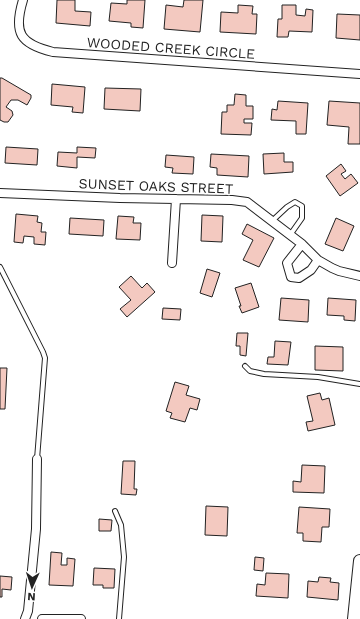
<svg xmlns="http://www.w3.org/2000/svg" width="360" height="619" font-family="'Work Sans',sans-serif">
  <rect width="100%" height="100%" fill="#fff"/>
  <path fill="#f3c9c0" stroke="#222" d="M57,0H75V11L91,12L90,26L56,23Z
    M127,0H145L143,28L131,27V23L109,21L111,3L127,4Z
    M184,0H203L200,32L164,29L166,5L183,7Z
    M238,5L253,6L252,14H257L256,34L220,32L221,12L238,13Z
    M282,5H296V15L305,16L306,9L313,10L312,32L289,31L288,37H277L278,19H282Z
    M337,14L360,15V40L336,38Z
    M0,78H2L31,95V98L27,105L18,100H11L6,107L12,111L13,115L8,122H4L0,120Z
    M52,84L85,87L83,113L72,112L73,107L51,105Z
    M105,88L141,89L140,111L104,109Z
    M235,94L246,95V106H253V119H244V123H252L251,135L221,134L222,112H227V105H234Z
    M278,101L308,103L306,134H296V121L271,120L272,109L277,110Z
    M329,101L360,103V144H348L349,127L327,125Z
    M6,147L38,149L37,165L5,163Z
    M77,147L96,148L95,158L77,157V168L57,166L58,152L77,153Z
    M284,153V162H293V172L264,174L263,154Z
    M211,154L249,156L248,177L217,175V168L210,167Z
    M166,155L194,157L193,174L172,173L173,168L165,167Z
    M341,164L346,171L341,174L345,179L351,174L358,183L340,196L326,176Z
    M16,214L38,216L37,222L42,223L41,232H46L45,245L34,244V237L24,236L23,243L14,242Z
    M202,215L223,216L222,242L201,241Z
    M118,216L134,217L133,223H141L140,240L116,239Z
    M70,218L104,220L103,236L69,234Z
    M336,218L354,226L343,251L325,244Z
    M247,224L274,238L259,267L243,260L253,240L242,234Z
    M207,269L220,273L212,297L200,293Z
    M131,276L142,288L147,283L155,292L127,317L120,309L131,300L119,287Z
    M251,283L259,307L242,313L239,306H241L235,288Z
    M281,298L309,300L308,322L279,320Z
    M328,298L356,300L355,321L344,320V316L327,315Z
    M163,308L181,309L180,320L162,319Z
    M237,333H248L246,356L240,355V346H236Z
    M275,341L291,342L288,365L267,364L268,357H274Z
    M315,346L343,347V371L315,370Z
    M0,368H7L5,409H0Z
    M175,382L189,386L186,395L200,399L197,410L190,408L185,422L170,418L172,413L166,411Z
    M320,393L322,400L329,398L335,425L308,431L306,422L313,421L307,396Z
    M123,461H135L134,489H137L136,495L121,494Z
    M302,465L325,466L324,493L293,492V481L301,482Z
    M206,506L228,507L227,536L205,535Z
    M299,507L330,509L329,527H322L321,542L303,541V533H297Z
    M99,519L112,520L111,531H99Z
    M51,552L62,553L61,565H67V558L75,559L73,586L49,585Z
    M255,557L264,558L263,571L254,570Z
    M94,568L115,569L114,588H103V585H93Z
    M266,573L289,574L288,598L256,596L257,584L265,585Z
    M0,576L12,577L11,590L2,589V597H0Z
    M319,577L331,578L330,582L339,583L338,600L307,597L308,581L318,582Z"/>
  <g fill="none" stroke-linecap="round" stroke-linejoin="round">
    <g stroke="#222" stroke-width="6">
      <path id="lane" d="M272,221L287,207L295,202L302,206V218L290,235
        M0,267L43,352L45,358L37,459
        M245,366L250,371L264,374L318,377L360,384
        M115,511L121,525L124,557L119,619"/>
    </g>
    <g stroke="#222" stroke-width="10">
      <path id="street" d="M23,0C13,33 20,44 53,52L360,74
        M0,193L120,198L232,200L247,202L302,244L318,260L332,268L339,271L360,276
        M302,244L287,263L291,277L299,278L311,270L318,260
        M172,263L176,199
        M25,619L28,611L36,529L37,459
        M42,619H81"/>
    </g>
    <g stroke="#222" stroke-width="14">
      <path id="secondary" d="M354,619L360,561"/>
    </g>
    <use href="#lane" stroke="#fff" stroke-width="4"/>
    <use href="#street" stroke="#fff" stroke-width="8"/>
    <use href="#secondary" stroke="#fff" stroke-width="12"/>
  </g>
  <g text-anchor="middle" dominant-baseline="central" stroke-width="3" stroke-linejoin="round" paint-order="stroke">
    <g font-size="14" fill="#222" stroke="#fff">
      <text transform="translate(171 48) rotate(4)">WOODED CREEK CIRCLE</text>
      <text transform="translate(156 186) rotate(2)">SUNSET OAKS STREET</text>
    </g>
  </g>
  <g transform="translate(32 587) rotate(183)" stroke="#ffffff" stroke-width="3" paint-order="stroke">
  <path d="M0-3L7 15L0 10L-7 15Z" fill="#222222"/>
  <text y="-6" font-size="11" font-weight="bold" text-anchor="middle" fill="#222222">N</text>
  </g>
</svg>
